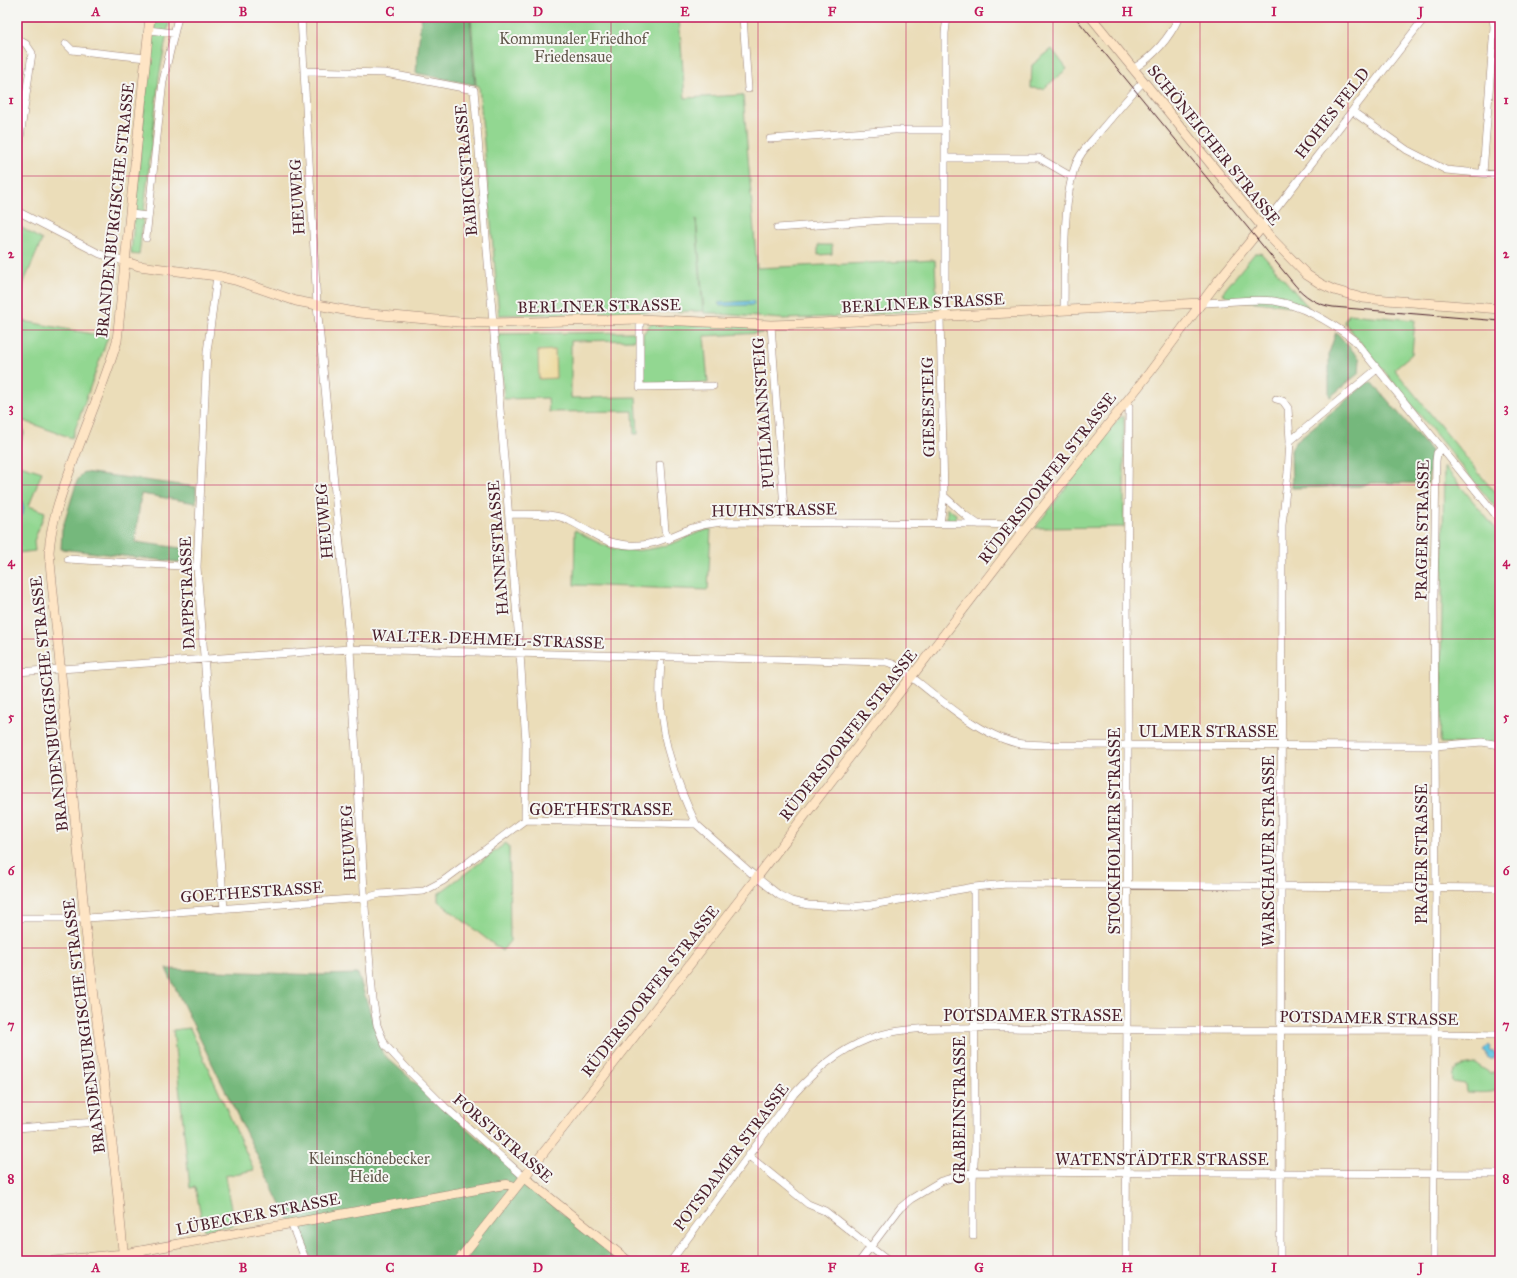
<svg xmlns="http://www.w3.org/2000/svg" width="1517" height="1278" font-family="'IM FELL Great Primer',serif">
  <rect width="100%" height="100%" fill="#f6f6f2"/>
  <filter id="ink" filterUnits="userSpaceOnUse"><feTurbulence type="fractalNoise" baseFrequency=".025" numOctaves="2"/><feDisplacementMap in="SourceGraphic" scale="8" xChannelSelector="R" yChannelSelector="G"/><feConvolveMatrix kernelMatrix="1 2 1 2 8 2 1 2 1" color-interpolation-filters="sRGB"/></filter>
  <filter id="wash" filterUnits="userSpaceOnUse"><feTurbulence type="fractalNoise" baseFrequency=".012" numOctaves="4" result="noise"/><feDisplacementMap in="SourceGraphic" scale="16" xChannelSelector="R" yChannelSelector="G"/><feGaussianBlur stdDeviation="0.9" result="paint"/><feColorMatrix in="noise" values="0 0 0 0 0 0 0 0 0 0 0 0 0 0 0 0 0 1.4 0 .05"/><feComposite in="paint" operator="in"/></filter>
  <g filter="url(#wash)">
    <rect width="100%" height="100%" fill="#ebddb9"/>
    <path fill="#92d791" stroke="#6e7b5e" d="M156,17H170L159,77L139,255L131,254L149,56Z
      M471,17H679L685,98L743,95L757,268L935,260L937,309L833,317L783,319L719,314L717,313H704L696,219L703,311L499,315L479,86L476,85Z
      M1052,49L1067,69L1043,89L1031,88L1032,65Z
      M17,225L42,240L24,282L18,320L108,337L72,438L24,421L22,423L24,434L17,451Z
      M818,245H832V254L818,255Z
      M1255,253H1261L1309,308L1231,299L1222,293Z
      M1349,314L1415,320L1412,354L1394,369L1500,499V513L1344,322Z
      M651,323L760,327L762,333L704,336L708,383L650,384L646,381L643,374V334Z
      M634,332L636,340L571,341V398L636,397L638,434H634L633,411L549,412L548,398L504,399L498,334Z
      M1124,416V527L1035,528L1119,418Z
      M17,464L42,472L29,506L45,512L34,541L35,551L17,553Z
      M1444,466L1500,534V744L1440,743Z
      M947,508L956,514V520H947Z
      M711,529L708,590L574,585L575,530C587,537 599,544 612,548C629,553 651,550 667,545C682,541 695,532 711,529Z
      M506,843L509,847L510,941L502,951L438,901V894Z
      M190,1028L254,1170L225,1176L234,1225L204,1230L195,1187L190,1188L173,1030Z
      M1476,1064L1490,1073L1497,1072L1500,1074C1500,1077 1501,1083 1500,1087C1497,1095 1474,1092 1466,1092L1465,1084L1453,1082C1450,1065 1463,1066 1476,1064Z"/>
    <path fill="#75b87b" stroke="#606c53" d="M421,17H470L475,85L416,73Z
      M1336,332L1360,359L1359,373L1330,397L1329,394V353Z
      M1372,382L1431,451L1428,483H1371L1360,486L1292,488L1291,450L1295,442L1367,383Z
      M84,472L196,487V503L141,494L135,542L196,550L193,560L186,563L61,549L62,530L77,481Z
      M166,969L320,975L358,974L384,1055L571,1221L623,1261H312L299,1229L287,1217Z"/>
    <path fill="#eeda9e" stroke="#9c7c64" d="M555,350L556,378L539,379L538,351Z"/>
    <path fill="#64c6e2" stroke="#577286" d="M753,301L754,303L753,305L720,306L718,303Z
      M17,497L22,501L24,509L17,528Z
      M1488,1046L1490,1048L1489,1051L1494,1052L1496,1054L1494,1059H1489L1487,1057V1054L1483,1051Z"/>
  </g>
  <g filter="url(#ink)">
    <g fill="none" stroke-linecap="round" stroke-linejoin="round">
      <g stroke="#9a7e72" stroke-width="8">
        <path id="street" d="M301,17L317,305L350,649L365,907L373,1000L377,1025L385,1045L412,1074L445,1107L524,1177
          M743,17L748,89
          M148,30L174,33
          M17,39L26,44L32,53L17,159
          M66,44L72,50L146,58
          M1133,69C1154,56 1169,39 1179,17
          M304,71L385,73L474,90L520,654L526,742L525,820
          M1352,111L1407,150L1446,170L1500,175
          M770,139L895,130H945
          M945,158H1039L1072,177
          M1483,173L1494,27L1493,17
          M17,210L19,212L100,254L126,262
          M131,214L148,216
          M1262,227L1425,17
          M777,228L885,220H945
          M146,238L163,81L178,17
          M217,276L207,352L197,567L224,909
          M1201,303C1225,303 1251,298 1274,301C1304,306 1331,322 1354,340L1500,520
          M1064,310C1065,273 1061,186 1080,156C1085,147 1094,139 1101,130C1115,114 1128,97 1143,82
          M940,317L944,496L940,523
          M945,317V33L947,17
          M640,319V387L713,386
          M771,325L785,523
          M1276,399L1283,401L1288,408L1290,441
          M1125,403L1129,406L1127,592L1128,744L1126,1261
          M660,465L665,531L669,539
          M944,496L966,516L978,524
          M510,514C529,515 553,512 570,521C593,532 601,543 628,545C654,547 670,536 692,528C702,525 712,523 722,522L978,524L1014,525L1023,532
          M68,559L197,567
          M661,658C661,671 659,684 660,697C661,741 677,785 696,824
          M17,672L350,649L886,662L893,664L903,670C934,694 977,734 1016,743C1025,745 1037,744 1046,745L1435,746L1482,742L1500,745
          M17,918H85L122,916L365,898L380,894L424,891L443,881L525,820L696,824L751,873L779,895L791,901L808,905L852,907L871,905L974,887L1007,884L1500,888
          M17,1128L109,1121
          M749,1156L808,1204L825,1211L888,1261
          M291,1223L306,1261
          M973,1236V1181L975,1146L974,887
          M671,1261L794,1094C818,1067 845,1045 880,1035C905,1028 931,1028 958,1028C997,1027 1037,1029 1076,1029C1193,1031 1310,1030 1427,1030L1442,1034L1500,1035
          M860,1261L900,1208L911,1199L941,1181L973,1172L1500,1174
          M1280,1261L1282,525L1288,472L1290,441L1377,369
          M1433,1261L1436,888L1434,598L1436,461L1437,453L1441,449"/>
      </g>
      <g stroke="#9a7e72" stroke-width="10">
        <path id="secondary" d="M1091,17L1272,239L1307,275L1321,284L1334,290L1362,298L1500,309
          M126,262L139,266L217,276L235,280L296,301L360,313L459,322L493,323L640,319L771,325L801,324L1201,303
          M524,1177L628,1261
          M53,1261L124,1254L496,1186C504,1185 509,1183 515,1187
          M124,1261L116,1177L86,931L49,552C51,523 60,497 70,470C85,427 104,385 117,341L150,17
          M458,1261L600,1081L1023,532L1150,372L1218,281L1262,227"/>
      </g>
      <use href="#street" stroke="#fff" stroke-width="7"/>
      <use href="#secondary" stroke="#fee5c5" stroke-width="9"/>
      <path stroke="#4a1f2b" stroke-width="1" d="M1075,17L1294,284C1304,296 1317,305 1333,307L1500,321"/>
    </g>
  </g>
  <path fill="none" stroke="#c2185b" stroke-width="1" stroke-opacity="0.55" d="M169,17V1261M317,17V1261M464,17V1261M611,17V1261M758,17V1261M906,17V1261M1053,17V1261M1200,17V1261M1348,17V1261M17,176H1500M17,330H1500M17,485H1500M17,639H1500M17,793H1500M17,948H1500M17,1102H1500"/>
  <g text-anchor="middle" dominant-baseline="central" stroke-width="4" stroke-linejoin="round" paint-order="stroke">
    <g font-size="16" fill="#60564a" stroke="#f6f6f2">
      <text x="573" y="38">Kommunaler Friedhof<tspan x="573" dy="18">Friedensaue</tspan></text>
      <text x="369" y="1158">Kleinschönebecker<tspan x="369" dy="18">Heide</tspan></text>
    </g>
    <g font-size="16" fill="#4a1f2b" stroke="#f6f6f2">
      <text transform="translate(1332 113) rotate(-52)">HOHES FELD</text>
      <text transform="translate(1214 145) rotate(51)">SCHÖNEICHER STRASSE</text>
      <text transform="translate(466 170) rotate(-95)">BABICKSTRASSE</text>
      <text transform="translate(297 197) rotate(-93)">HEUWEG</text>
      <text transform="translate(115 210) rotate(-84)">BRANDENBURGISCHE STRASSE</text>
      <text transform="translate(923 303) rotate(-3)">BERLINER STRASSE</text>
      <text transform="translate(599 306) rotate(-1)">BERLINER STRASSE</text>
      <text transform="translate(928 407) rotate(-91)">GIESESTEIG</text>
      <text transform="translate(763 413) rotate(-94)">PUHLMANNSTEIG</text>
      <text transform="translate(1047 478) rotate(-52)">RÜDERSDORFER STRASSE</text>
      <text transform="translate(774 510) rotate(-1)">HUHNSTRASSE</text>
      <text transform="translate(324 521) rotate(-95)">HEUWEG</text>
      <text transform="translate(1422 530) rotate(-89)">PRAGER STRASSE</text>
      <text transform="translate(498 548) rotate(-94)">HANNESTRASSE</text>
      <text transform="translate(187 593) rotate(-92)">DAPPSTRASSE</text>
      <text transform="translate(488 639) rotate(2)">WALTER-DEHMEL-STRASSE</text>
      <text transform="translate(49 704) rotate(-96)">BRANDENBURGISCHE STRASSE</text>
      <text x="1208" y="731">ULMER STRASSE</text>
      <text transform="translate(848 735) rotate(-52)">RÜDERSDORFER STRASSE</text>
      <text x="601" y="809">GOETHESTRASSE</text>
      <text transform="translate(1114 831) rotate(-90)">STOCKHOLMER STRASSE</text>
      <text transform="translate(348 843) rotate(-93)">HEUWEG</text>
      <text transform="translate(1268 851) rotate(-90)">WARSCHAUER STRASSE</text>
      <text transform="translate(1421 854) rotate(-90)">PRAGER STRASSE</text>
      <text transform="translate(252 892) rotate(-4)">GOETHESTRASSE</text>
      <text transform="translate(650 991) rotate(-52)">RÜDERSDORFER STRASSE</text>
      <text x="1033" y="1015">POTSDAMER STRASSE</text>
      <text transform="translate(1369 1018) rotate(1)">POTSDAMER STRASSE</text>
      <text transform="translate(84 1026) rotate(-97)">BRANDENBURGISCHE STRASSE</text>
      <text transform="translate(959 1110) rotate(-90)">GRABEINSTRASSE</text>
      <text transform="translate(503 1138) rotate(41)">FORSTSTRASSE</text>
      <text transform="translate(731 1157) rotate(-53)">POTSDAMER STRASSE</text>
      <text x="1162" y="1159">WATENSTÄDTER STRASSE</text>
      <text transform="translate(258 1214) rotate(-11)">LÜBECKER STRASSE</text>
    </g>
  </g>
  <rect width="1517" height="1278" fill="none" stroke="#f6f6f2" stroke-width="44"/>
  <rect x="22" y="22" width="1473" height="1234" fill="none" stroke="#c2185b" stroke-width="1.5"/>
  <g font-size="13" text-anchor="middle" font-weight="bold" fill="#c2185b">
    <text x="96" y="16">A</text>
    <text x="243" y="16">B</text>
    <text x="390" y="16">C</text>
    <text x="538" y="16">D</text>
    <text x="685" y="16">E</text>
    <text x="832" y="16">F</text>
    <text x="979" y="16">G</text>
    <text x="1127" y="16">H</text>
    <text x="1274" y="16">I</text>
    <text x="1421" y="16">J</text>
    <text x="11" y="104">1</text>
    <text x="1506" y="104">1</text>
    <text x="11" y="258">2</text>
    <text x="1506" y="258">2</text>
    <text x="11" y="412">3</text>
    <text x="1506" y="412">3</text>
    <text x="11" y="566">4</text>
    <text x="1506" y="566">4</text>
    <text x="11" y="721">5</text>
    <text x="1506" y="721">5</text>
    <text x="11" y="875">6</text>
    <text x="1506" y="875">6</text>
    <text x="11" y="1029">7</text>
    <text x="1506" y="1029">7</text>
    <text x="11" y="1183">8</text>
    <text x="1506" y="1183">8</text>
    <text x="96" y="1272">A</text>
    <text x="243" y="1272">B</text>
    <text x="390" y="1272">C</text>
    <text x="538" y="1272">D</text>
    <text x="685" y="1272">E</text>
    <text x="832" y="1272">F</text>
    <text x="979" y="1272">G</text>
    <text x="1127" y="1272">H</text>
    <text x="1274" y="1272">I</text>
    <text x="1421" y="1272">J</text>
  </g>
</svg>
